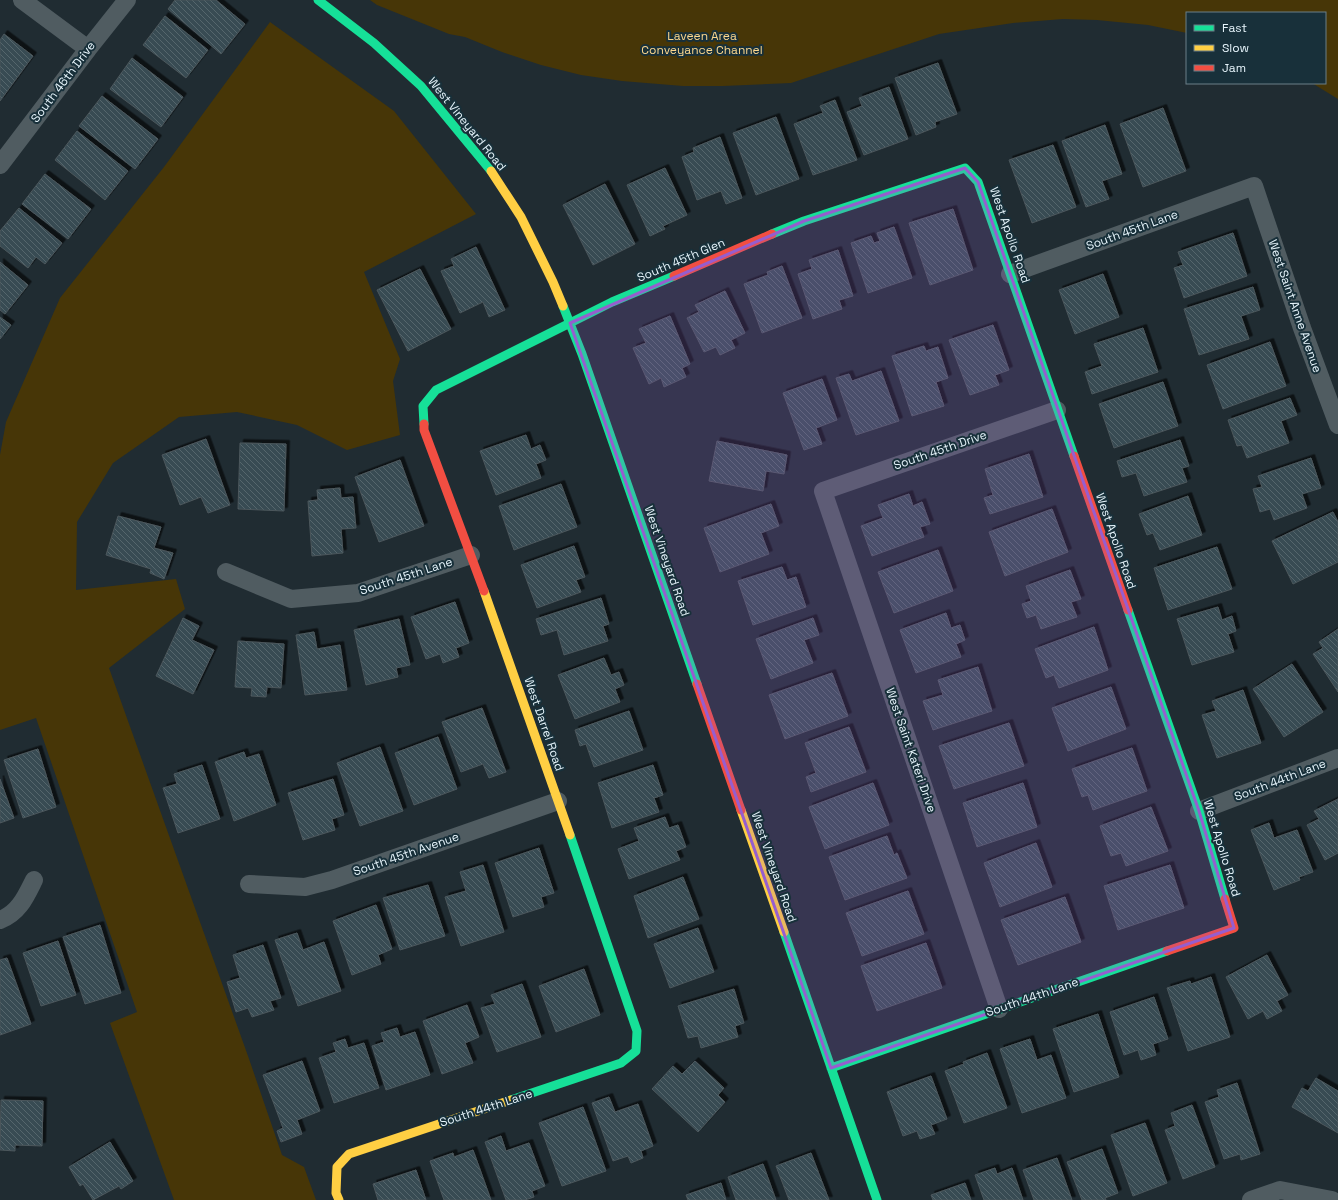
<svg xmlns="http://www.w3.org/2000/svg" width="1338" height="1200" font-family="'Space Grotesk',sans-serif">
  <defs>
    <pattern id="building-back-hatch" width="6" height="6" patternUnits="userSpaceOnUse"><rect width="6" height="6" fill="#374b52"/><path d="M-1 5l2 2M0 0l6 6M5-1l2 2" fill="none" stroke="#54666c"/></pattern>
    <filter id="shadow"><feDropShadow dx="3.5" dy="-3.5" stdDeviation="0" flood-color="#0009"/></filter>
  </defs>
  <rect width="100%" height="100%" fill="#202c32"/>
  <path fill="#473607" d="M370,0H1338V99L1312,83H1325V13H1187V33L1148,25L1097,20L1063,19L1013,23L939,34L791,83L723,86H683L622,81L581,75L541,65L502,52L465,37L449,34L377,5Z
    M270,22L394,111L476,214L364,272L400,359L393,381L400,435L347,450L297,425L237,412L179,417L113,463L77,522L76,590L176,579L185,609L109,668L248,1056L282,1155L304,1167L316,1200H174L110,1023L137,1012L36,718L0,730V455L6,422L60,298L164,167Z"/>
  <path fill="url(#building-back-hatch)" stroke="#4c575c" filter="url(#shadow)" d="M175,0H216L245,24L221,54L168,9Z
    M165,16L208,50L186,78L143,45Z
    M4,34L33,56L0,101V40Z
    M132,58L183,97L161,127L110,89Z
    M938,63L957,114L935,122L936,127L916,135L895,78Z
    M889,87L908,139L864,155L847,112L862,106L859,98Z
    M102,96L158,139L135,169L79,126Z
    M835,100L857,160L813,175L794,124L823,113L820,106Z
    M1163,108L1186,171L1143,187L1120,124Z
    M776,117L799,179L756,195L733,133Z
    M1105,125L1122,174L1102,181L1109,199L1086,207L1062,141Z
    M77,131L128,171L105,200L55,160Z
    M720,137L742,198L726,204L721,191L697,200L682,157L694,152L693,148Z
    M1053,145L1076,207L1032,223L1009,160Z
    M665,168L687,215L663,226L665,229L650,236L627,185Z
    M45,174L91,209L68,239L22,204Z
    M605,184L635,244L593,265L563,205Z
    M19,208L62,243L45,264L36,257L28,268L0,246V231Z
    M953,209L973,270L930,285L909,223Z
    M894,227L912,278L868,293L851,243L871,236L874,243L880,241L877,233Z
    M1233,233L1247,276L1184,298L1174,268L1183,265L1178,252Z
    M476,247L505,310L489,317L483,302L460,313L441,271L454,266L451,259Z
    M838,250L853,296L839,300L842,309L813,319L798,274L812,269L809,260Z
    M0,262L28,285L5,314L0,310Z
    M782,266L802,318L762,333L744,284L768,275L767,272Z
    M420,269L451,329L408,351L377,290Z
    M1103,274L1119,317L1075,334L1059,290Z
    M1253,287L1260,310L1241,316L1249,339L1199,355L1184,309Z
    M725,291L745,333L731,340L735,348L720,355L716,347L704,352L687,318L699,312L695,305Z
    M670,316L690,364L682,368L686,377L664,387L661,378L649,384L633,348L646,343L639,329Z
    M0,317L11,325L0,339Z
    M993,325L1009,370L995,375L999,385L970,395L949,340Z
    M1143,328L1158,372L1092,394L1085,372L1102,366L1094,344Z
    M1270,342L1286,386L1223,409L1207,365Z
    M924,346L926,351L938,347L948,378L936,382L944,406L912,416L892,356Z
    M881,371L899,421L856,435L836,378L849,374L852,381Z
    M822,379L837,420L816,428L822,444L804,450L783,393Z
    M1163,382L1178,426L1114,448L1099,404Z
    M1290,398L1297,415L1281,421L1289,443L1247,458L1242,445L1237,446L1228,420Z
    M526,435L531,449L540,445L546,460L536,464L541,478L496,495L480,451Z
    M206,439L230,505L208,513L201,497L180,505L162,455Z
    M1180,440L1189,466L1182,468L1187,482L1144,496L1136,473L1122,477L1117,461Z
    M717,441L787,455L784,474L766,471L763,491L709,481Z
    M240,443L286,444L284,511L238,509Z
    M1029,454L1043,497L990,514L984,498L993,495L985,469Z
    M1311,458L1321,488L1302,494L1307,508L1274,520L1270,509L1260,512L1253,489L1262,487L1258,476Z
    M400,460L424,526L379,542L355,477Z
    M561,484L577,527L514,550L499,506Z
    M340,488L341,498L353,497L356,528L341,529L343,553L312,556L308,501L318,500L317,490Z
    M909,494L913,506L922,502L930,524L920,527L924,537L872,556L861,526L883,518L878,505Z
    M1188,496L1202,535L1160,550L1153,533L1147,535L1139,514Z
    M771,504L779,526L761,533L769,554L720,572L704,528Z
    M1052,509L1068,552L1005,576L989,532Z
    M1333,512L1338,522V562L1293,584L1272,541Z
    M118,516L161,527L154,548L173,553L164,579L150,573L151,569L106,555Z
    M574,546L585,577L576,580L581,592L537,608L521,565Z
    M1217,547L1232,589L1168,610L1154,568Z
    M938,550L953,591L894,613L878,572Z
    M782,567L787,580L796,577L806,607L753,625L738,581Z
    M1070,570L1081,599L1071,602L1077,617L1041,629L1036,615L1027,618L1022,604L1031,601L1026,586Z
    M601,598L609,624L603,626L608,641L564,655L557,630L541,635L536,619Z
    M455,602L469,643L456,648L459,657L443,663L440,654L426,659L411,617Z
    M1218,607L1222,620L1232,616L1236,631L1228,634L1234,652L1192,665L1177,619Z
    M946,613L951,628L960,625L965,640L956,644L961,657L916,673L900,630Z
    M183,618L199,626L192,640L214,650L193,694L156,676Z
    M813,618L819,635L804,640L813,663L771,679L756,639Z
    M399,619L410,665L396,668L398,677L366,685L354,630Z
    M1094,627L1108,670L1059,688L1054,675L1046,678L1035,649Z
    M1338,629V692L1313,654L1323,648L1319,642Z
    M314,632L317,649L340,645L347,690L305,695L296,635Z
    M238,641L284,644L281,688L267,687L266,697L251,696L252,688L235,687Z
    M604,658L611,675L619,672L624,685L615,689L620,702L575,719L558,675Z
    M1292,664L1323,712L1284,737L1253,689Z
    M978,667L992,711L933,730L923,701L943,695L938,680Z
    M832,673L848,716L785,739L769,695Z
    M1111,687L1126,729L1068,751L1052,708Z
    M1243,690L1261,743L1217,758L1202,715L1216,711L1212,701Z
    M482,708L506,772L489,778L483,764L461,772L442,722Z
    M629,711L643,750L594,767L586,744L580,746L575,730Z
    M1009,723L1024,766L954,789L939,746Z
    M849,727L866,772L811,792L806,777L816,773L805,743Z
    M438,737L457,789L414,805L395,753Z
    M380,747L403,811L360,826L337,763Z
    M1132,748L1147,791L1093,810L1088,795L1082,797L1072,769Z
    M38,749L56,807L23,818L4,760Z
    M244,752L246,758L259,754L276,805L234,821L215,762Z
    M202,765L220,819L178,833L163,788L177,784L174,774Z
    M653,765L663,795L654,798L659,812L612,828L598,783Z
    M0,779L14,818L0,823Z
    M333,779L344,815L332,819L335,830L303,840L288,793Z
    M873,783L889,825L825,849L809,807Z
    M1023,783L1037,827L977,847L963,803Z
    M1338,799V853L1325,860L1307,825L1319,819L1314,811Z
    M1151,807L1168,851L1126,866L1121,853L1111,856L1100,826Z
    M665,817L669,828L678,825L686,847L676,851L680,860L629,879L618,849L639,841L634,828Z
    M1269,823L1274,838L1297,830L1313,872L1299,877L1300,880L1274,890L1251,830Z
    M887,836L894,855L897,853L907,878L845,900L829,857Z
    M1036,843L1052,887L1000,907L984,863Z
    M539,848L554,893L541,897L544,907L513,917L495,863Z
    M483,865L504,932L461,946L445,897L466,891L460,872Z
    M1170,865L1184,908L1118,930L1104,886Z
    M683,877L699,919L648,938L634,896Z
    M428,885L445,936L400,950L383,898Z
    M908,891L924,934L862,956L846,913Z
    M1065,897L1081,942L1018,965L1001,920Z
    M376,905L392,949L378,955L381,964L352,975L333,921Z
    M100,925L121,993L85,1004L63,937Z
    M698,928L714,972L670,988L654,944Z
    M297,933L303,950L324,942L341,991L298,1006L275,940Z
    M58,941L76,995L41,1006L23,953Z
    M926,943L942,988L877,1011L861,966Z
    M263,945L281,998L270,1001L274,1010L252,1017L248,1008L236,1012L227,982L240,978L233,955Z
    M1267,955L1288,995L1277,1001L1282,1011L1267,1019L1263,1011L1248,1019L1226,977Z
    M7,958L31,1024L0,1035V960Z
    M584,969L600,1015L556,1032L539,986Z
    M1211,977L1230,1037L1188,1051L1167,988L1190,981L1191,984Z
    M522,984L541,1037L497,1052L481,1008L495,1004L491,995Z
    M734,989L744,1023L735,1026L738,1037L701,1048L698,1036L688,1038L678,1006Z
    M1154,997L1168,1039L1153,1044L1156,1055L1141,1060L1138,1050L1124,1055L1110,1012Z
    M467,1005L479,1037L465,1043L473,1063L442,1074L423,1021Z
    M1098,1014L1119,1077L1074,1092L1053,1029Z
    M397,1028L400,1037L415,1032L430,1075L386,1090L372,1046L384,1042L381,1033Z
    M345,1039L348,1048L364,1043L379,1088L334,1103L319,1058L336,1052L333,1043Z
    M1030,1039L1037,1060L1051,1055L1066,1098L1022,1113L1000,1049Z
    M987,1053L1007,1108L964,1123L945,1071L964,1064L963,1062Z
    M302,1061L320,1111L297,1120L302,1134L281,1142L277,1131L283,1128L263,1075Z
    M695,1061L724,1088L718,1095L725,1102L698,1132L652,1089L673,1066L682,1074Z
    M931,1076L947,1119L931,1125L935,1134L920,1139L917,1131L903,1136L887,1092Z
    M1316,1078L1338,1091V1133L1292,1107L1302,1088L1308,1091Z
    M1237,1083L1260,1154L1241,1160L1240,1154L1224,1159L1205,1102L1219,1097L1217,1090Z
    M609,1097L615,1112L638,1104L653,1146L641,1151L643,1158L631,1163L628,1156L613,1161L592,1103Z
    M1,1100L43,1101L42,1146L15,1145V1151L0,1150Z
    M1192,1105L1215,1167L1183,1179L1165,1130L1175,1126L1171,1113Z
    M583,1107L606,1171L562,1186L539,1123Z
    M1145,1123L1167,1183L1133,1196L1111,1135Z
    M501,1136L506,1151L529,1143L545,1186L532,1191L534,1197L525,1200H506L485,1142Z
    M110,1142L133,1181L121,1189L119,1186L93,1200L83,1184L80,1186L69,1167Z
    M1102,1149L1118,1193L1105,1198L1106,1200H1082L1067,1162Z
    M473,1150L491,1200H444L430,1161L453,1153L454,1157Z
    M811,1153L829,1200H789L776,1166Z
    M1057,1158L1072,1200H1034L1023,1170Z
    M763,1164L776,1200H736L728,1177Z
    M995,1168L997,1174L1012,1168L1023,1200H984L975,1175Z
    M416,1170L426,1200H378L373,1184Z
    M721,1183L726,1200H688L686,1195Z
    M965,1183L971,1200H933L931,1195Z"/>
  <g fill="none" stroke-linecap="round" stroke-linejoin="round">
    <path stroke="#505c61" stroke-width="18" d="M22,0L88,49
      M0,165L88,49L127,0
      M1010,274L1254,186L1302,328L1338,425
      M226,572L291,599L358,593L471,555
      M1199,811L1338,758
      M249,884L305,887L332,880L558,801
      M0,920C19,913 26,896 34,880
      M999,1009L823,491L1057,410
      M1251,1200L1280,1190L1332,1200"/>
    <path stroke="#16e098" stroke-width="9" d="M318,0L374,43L421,86L491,171
      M772,234L804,221L965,168L978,182L1074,456
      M563,306L582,354L697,684
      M424,424L423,406L436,390L612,302L674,276
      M1128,610L1199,811L1225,899
      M784,932L877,1200
      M831,1068L1167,951
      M511,1100L621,1063L636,1051L637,1031L570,835"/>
    <path stroke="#ffcf43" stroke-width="9" d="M491,171L521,217L553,282L563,306
      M484,591L570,835
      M741,810L784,932
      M339,1200L336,1193L337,1167L349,1154L511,1100"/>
    <path stroke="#f24e42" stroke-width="9" d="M674,276L772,234
      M424,424V430L484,591
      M1074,456L1128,610
      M697,684L741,810
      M1167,951L1234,928L1225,899"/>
  </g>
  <path fill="#965ece" fill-opacity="0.2" stroke="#965ece" stroke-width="3" stroke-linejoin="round" d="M965,168L978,182L1199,811L1234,928L831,1068L570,323L804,221Z"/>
  <g text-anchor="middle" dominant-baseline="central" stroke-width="4" stroke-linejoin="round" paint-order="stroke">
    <g font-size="12" fill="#fcd78d" stroke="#18303a">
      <text x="702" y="36">Laveen Area<tspan x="702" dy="14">Conveyance Channel</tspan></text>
    </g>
    <g font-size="12" fill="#e6f4fb" stroke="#18303a">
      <text transform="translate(63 82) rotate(-53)">South 46th Drive</text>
      <text transform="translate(467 124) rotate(51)">West Vineyard Road</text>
      <text transform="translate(1132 230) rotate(-20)">South 45th Lane</text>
      <text transform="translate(1010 235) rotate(71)">West Apollo Road</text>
      <text transform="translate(681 260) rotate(-23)">South 45th Glen</text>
      <text transform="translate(1295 306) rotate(71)">West Saint Anne Avenue</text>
      <text transform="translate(940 450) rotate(-19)">South 45th Drive</text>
      <text transform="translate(1116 541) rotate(71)">West Apollo Road</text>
      <text transform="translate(667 561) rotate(71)">West Vineyard Road</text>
      <text transform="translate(406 576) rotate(-18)">South 45th Lane</text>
      <text transform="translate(544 724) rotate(71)">West Darrel Road</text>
      <text transform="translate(911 750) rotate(71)">West Saint Kateri Drive</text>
      <text transform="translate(1280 780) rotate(-21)">South 44th Lane</text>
      <text transform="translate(1222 848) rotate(73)">West Apollo Road</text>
      <text transform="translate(406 854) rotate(-19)">South 45th Avenue</text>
      <text transform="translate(774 867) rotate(71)">West Vineyard Road</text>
      <text transform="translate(1032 997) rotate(-19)">South 44th Lane</text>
      <text transform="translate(486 1108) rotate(-18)">South 44th Lane</text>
    </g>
  </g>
  <rect x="1186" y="12" width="140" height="72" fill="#18303a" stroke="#6a7e87"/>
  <rect x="1194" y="25" width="20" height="6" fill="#16e098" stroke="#6a7e87"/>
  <text x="1222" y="32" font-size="12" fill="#e6f4fb">Fast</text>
  <rect x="1194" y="45" width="20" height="6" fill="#ffcf43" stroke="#6a7e87"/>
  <text x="1222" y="52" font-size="12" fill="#e6f4fb">Slow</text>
  <rect x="1194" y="65" width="20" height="6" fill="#f24e42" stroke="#6a7e87"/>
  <text x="1222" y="72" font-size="12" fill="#e6f4fb">Jam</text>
</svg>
